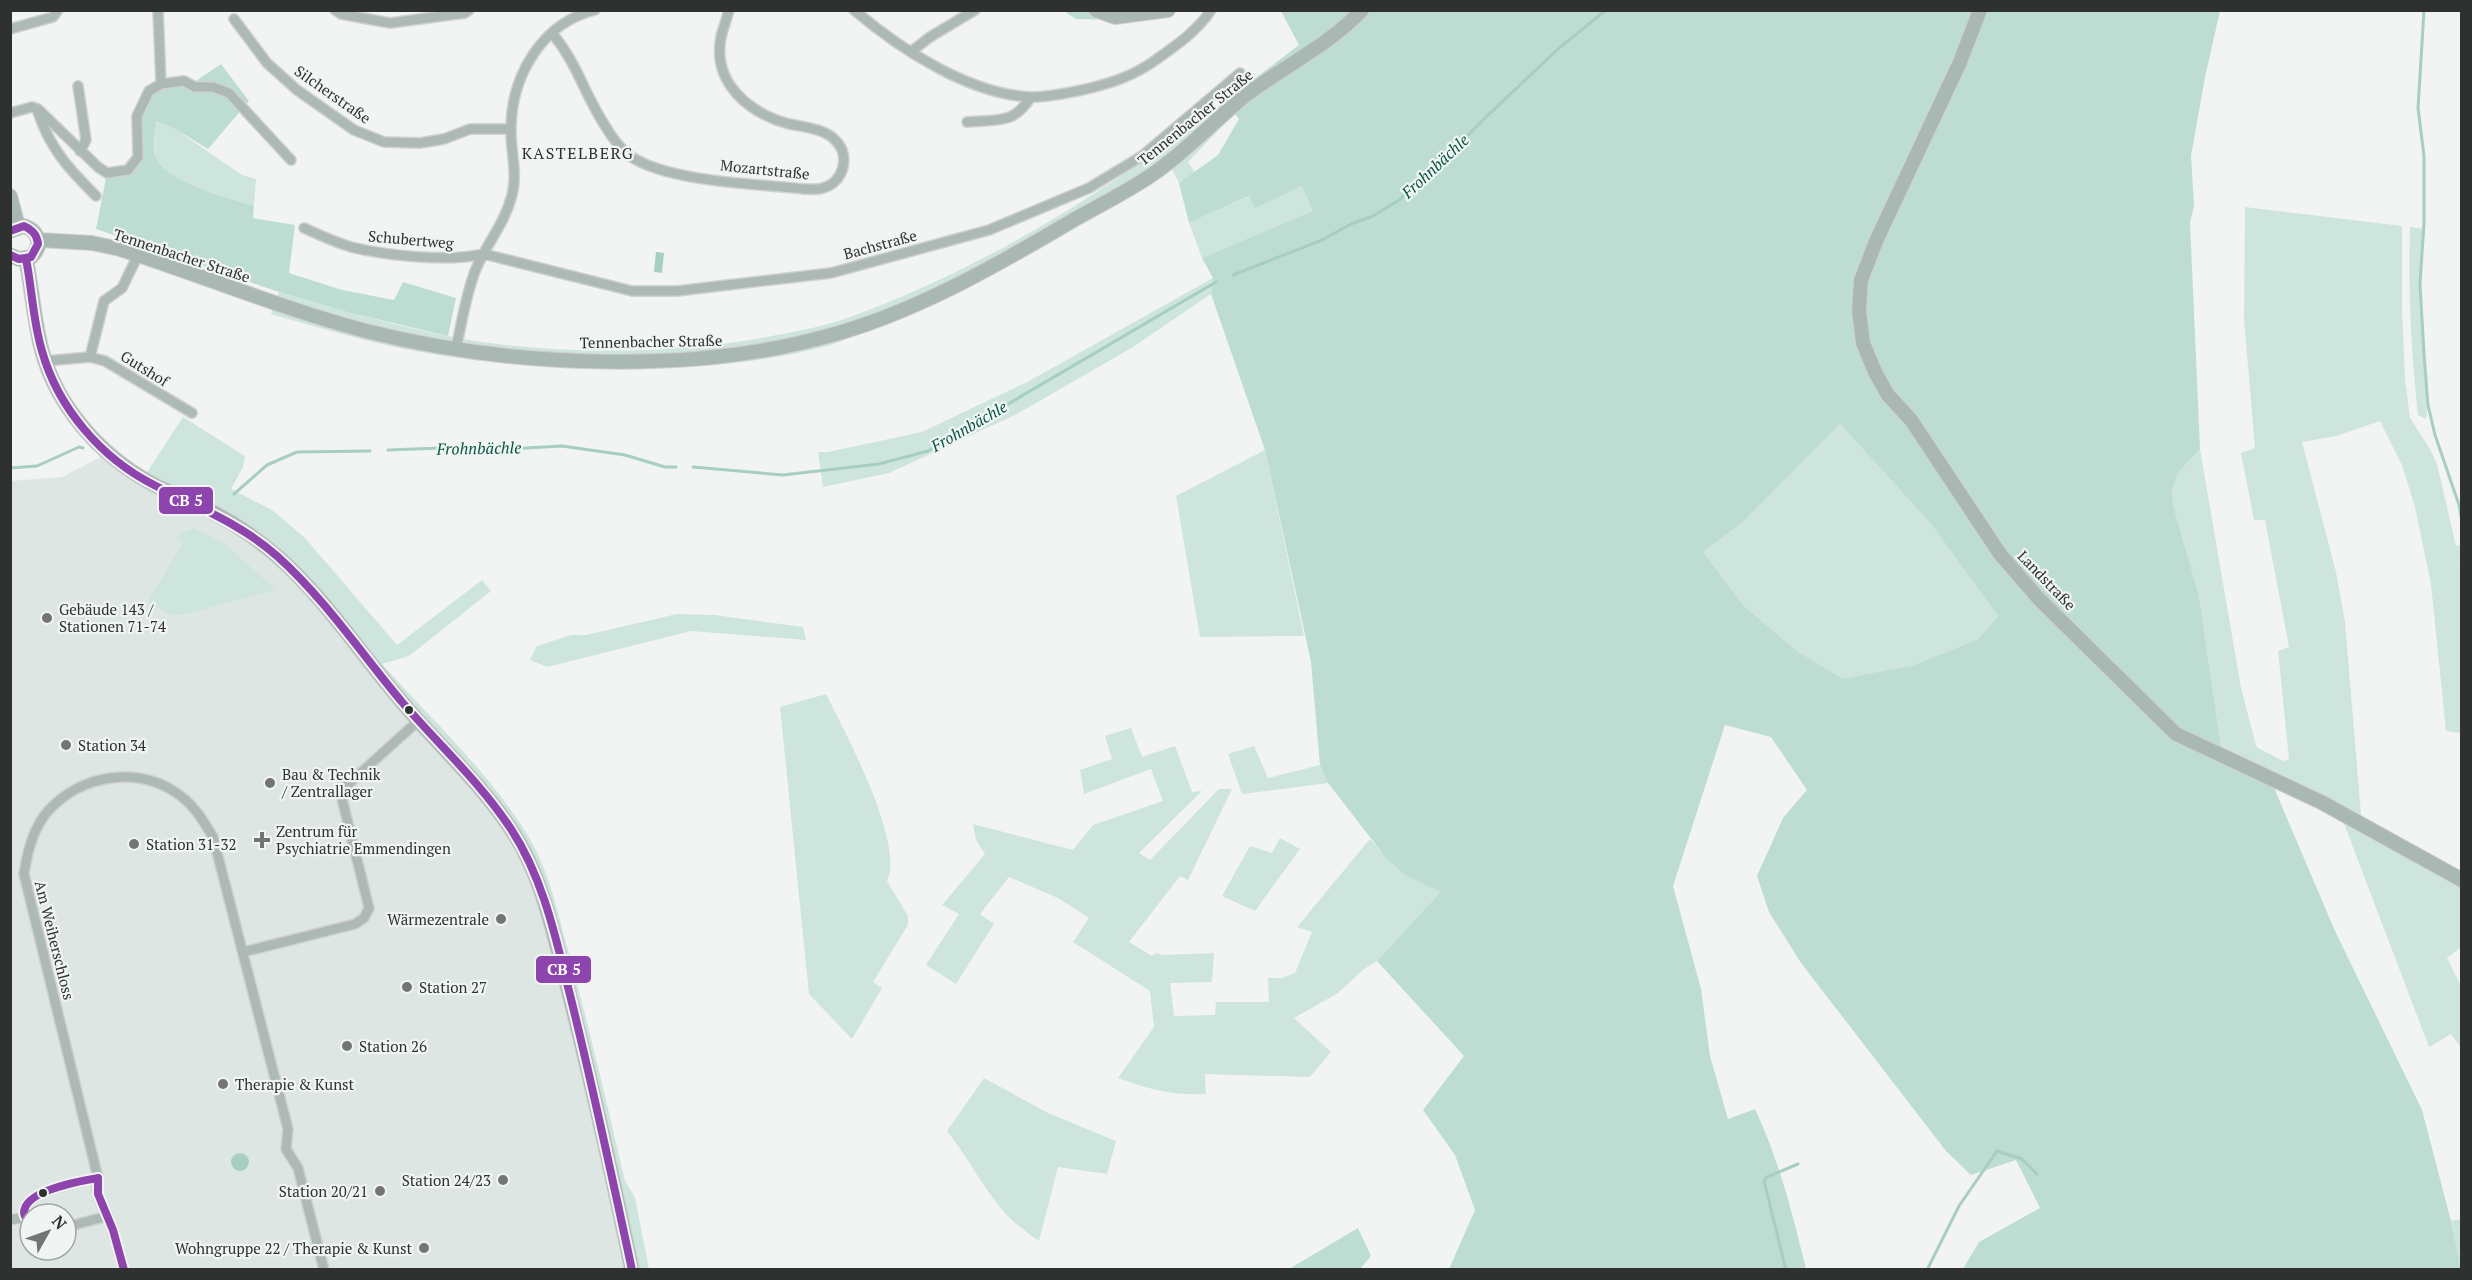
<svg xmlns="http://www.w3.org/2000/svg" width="2472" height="1280" font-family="'PT Serif',serif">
  <rect width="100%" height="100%" fill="#f1f4f3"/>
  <path fill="#dee6e4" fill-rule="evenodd" d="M101,457L146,487L237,532L284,571L500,816L529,864L546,917L628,1269L11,1270V481L62,477ZM30,1214H66V1250H30Z"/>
  <path fill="#cde5dc" d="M1224,102L1234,114L1188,162L1195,172L1179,183L1172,169C1124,204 1070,230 1019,258C969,284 920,310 868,330C855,335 841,342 828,346C705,378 534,374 410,350C363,341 317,327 271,314L279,292C335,309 390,324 447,336C542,355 661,355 756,339C788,333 820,328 850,317C987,267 1109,190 1224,102Z
    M156,121L175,129L242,175L256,179L254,206C231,199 160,180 155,155C153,145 156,131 156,121Z
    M1302,186L1314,211L1202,258L1189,223L1250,196L1255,207Z
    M2245,207L2402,226V310L2405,379L2410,418L2430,449L2437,464L2456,546L2461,545V564L2459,565L2462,571L2461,733L2446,731L2431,584L2415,507L2402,465L2380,421L2336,436L2302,442L2336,572L2345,622L2362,826L2461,880V947L2447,958L2461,986V1048L2451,1034L2429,1047L2340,813L2222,753L2199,596L2174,508L2172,491L2177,474L2200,449L2241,688L2256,745L2258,748L2283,761L2289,759L2278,651L2289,647L2265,520H2254L2241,453L2255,448L2244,319Z
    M2410,227L2424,229L2420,284L2428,405L2426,419L2418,415C2411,352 2408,290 2410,227Z
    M1213,278L1211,294L1133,347L1017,414L889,473L823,487L818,452H828L922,432L1029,381Z
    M183,417L245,456L243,467L231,489L272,510L305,538L397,645L482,580L491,591L409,656L382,664C431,719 488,771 527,834C549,869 557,911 568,950C589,1026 607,1104 625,1181L635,1198L649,1269H628L580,1050L529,864L500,816L284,571L237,532L140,483Z
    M1840,424L1931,524L1998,616L1978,639L1914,665L1843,680L1797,651L1743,605L1703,552L1741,524Z
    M1265,450L1304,636L1200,637L1176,496Z
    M194,528L224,543L276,590L182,615L169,614L148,602L182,544L176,539L180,534Z
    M677,614L715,615L803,627L806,640L691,631L547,667L530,660L537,646L571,635H586Z
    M826,694C845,732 905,843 887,881L908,916V925L873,982L882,988L852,1039L809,994L780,707Z
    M1131,728L1142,757L1175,746L1192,792L1202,791L1139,853L1150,860L1219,789H1232L1188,880L1180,876L1129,942L1152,956L1155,953L1164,955L1214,953L1212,982L1170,983L1174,1016L1215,1015L1216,1002H1269L1268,978H1282L1295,973L1312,932L1297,927L1370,839C1395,868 1408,876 1442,892L1377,961L1364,969L1338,993L1294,1018L1331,1052L1310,1077L1205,1074L1206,1094C1175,1096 1147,1089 1118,1078L1154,1027L1150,991L1073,942L1089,918L1058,898L1009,877L980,914L994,924L956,984L926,965L959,914L942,905L985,854L976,840L973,824L1073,850L1093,825L1163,801L1151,769L1084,794L1080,770L1112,759L1105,736Z
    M1254,746L1268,778L1320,765L1328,783L1242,794L1228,754Z
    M1280,838L1300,849L1255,911L1222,896L1250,846L1272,853Z
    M984,1078L1048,1113L1116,1141L1107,1174L1058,1167L1039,1241C1030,1235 1021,1228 1013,1221C988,1198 969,1158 947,1131Z
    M2461,1219V1269L2451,1221Z"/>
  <path fill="#bdddd3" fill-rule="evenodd" d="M1064,11H1150L1116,20L1076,19Z
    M1281,11H2220L2205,77L2191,156L2194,206L2190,222L2200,449L2177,474L2172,491L2174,508L2199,596L2222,753L2269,776L2335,931L2422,1110L2451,1221L2461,1269H1963L1979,1242L2040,1208L2016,1160L1971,1175L1946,1151L1801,963L1769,912L1757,876L1783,818L1807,790L1771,737L1725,725L1673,886L1701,989L1710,1056L1728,1119L1755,1109C1780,1163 1792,1212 1806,1269H1449L1475,1210L1455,1155L1423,1110L1464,1056L1377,961L1441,892L1407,876L1387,859L1328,783L1320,765L1311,662L1265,450L1211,294L1213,278L1202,258L1313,211L1302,186L1255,208L1249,196L1189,223L1179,183L1218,155L1239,119L1224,102L1299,45ZM1840,424L1931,524L1998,616L1978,639L1914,665L1843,679L1797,651L1743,605L1703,552L1741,524Z
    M221,64L249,101L208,149L175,129L156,121C156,131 152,145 155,155C160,180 231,199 254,206L253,218L295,225L289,273L342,290L394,300L403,282L456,298L448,336L351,313L279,292L96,229L107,173L114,174L139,158L138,116L149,92L162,85H190Z
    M1358,1228L1371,1256L1360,1269H1289Z"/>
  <path fill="#a6cec1" d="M656,252L664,253L662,273L654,272Z
    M231 1162a9 9 0 1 1 18 0a9 9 0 1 1-18 0Z"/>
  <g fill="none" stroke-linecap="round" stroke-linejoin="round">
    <path stroke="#a6cec1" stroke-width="3" d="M2424,10L2418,108L2424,156V223L2420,284L2424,354L2428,405L2435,435L2459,505L2462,522
      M1233,275L1322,240L1351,224L1373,216L1399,200L1433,171L1484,119L1558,49L1606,10
      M388,450L441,448L490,450L562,446L625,455L665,467H676
      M693,467L783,475L879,464L928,451L1216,282
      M10,468L37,466L79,447L83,448
      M234,494L267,465L297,452L370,451
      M1786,1270L1764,1181L1767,1177L1798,1164
      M1927,1270L1959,1206L1997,1151L2022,1159L2037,1174"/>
    <g stroke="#cfd0d0" stroke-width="12">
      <path id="street" d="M158,10L161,84
        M335,10L341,14L390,23L465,13L469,10
        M854,10C900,49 970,95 1032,97C1049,97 1066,93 1082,90C1109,84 1134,76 1157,59C1177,45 1198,30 1211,10
        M234,19L267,63L297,90L354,130L384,142L420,143L444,139L470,129H511
        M10,29L53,17L58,10
        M552,33C577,63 584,93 604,124C611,136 619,148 630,156C668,182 757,184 804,189C810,189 817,190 823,188C843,183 851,156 836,141C826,129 804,127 789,124C749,113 712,83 721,37C723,28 727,19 729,10
        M912,51L930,37L975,10
        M78,86L86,140L80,151
        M38,112C50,149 70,170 96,196
        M10,113L32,107L38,109L98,167L107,173L128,170L138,157L137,116L149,91L161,84L184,81L195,87H213L229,93L291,160
        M967,122C998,119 1013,125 1031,97
        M304,228C320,235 338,244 355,248C391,256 448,262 484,254L632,291H677L831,273L989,230L1089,188L1142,156L1240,73
        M456,348C462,322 466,293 476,269C487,243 505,223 512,195C518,173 510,149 511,127C512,75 542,23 595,10
        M90,357L104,301L122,288L138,255
        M45,361L90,357L105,361L192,413
        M243,952L355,924L364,918L369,908L341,795L344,788L418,721
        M10,1220L24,1217
        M30,1226C2,1193 79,1182 98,1178
        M66,1227L108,1216
        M124,1270C119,1253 115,1234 108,1218C103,1204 93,1194 98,1178L24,874C27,853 33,828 48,811C83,773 141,765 182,797C196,808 204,822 213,837L288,1129L286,1149L298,1168L324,1270"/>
    </g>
    <g stroke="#cfd0d0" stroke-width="16">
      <path id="secondary" d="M1096,10L1115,17L1168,10
        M1980,10L1960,62L1877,239L1861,280L1859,311L1863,343L1876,374L1888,395L1911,420L2000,554L2039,599L2176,734L2321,802L2462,880
        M10,196L18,226
        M10,231L24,226C39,231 43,246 31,257L19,259L10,255
        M39,240L92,243L120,249C202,275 282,309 366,331C505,366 685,375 824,337C910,315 994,267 1070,222C1098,206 1127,192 1153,174C1185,152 1211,124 1241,99C1280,68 1327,47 1362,10
        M26,259C32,289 34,321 42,351C57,406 99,454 149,482C167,492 187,499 205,508C231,521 255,537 277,556C325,598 361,654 402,702C438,745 480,782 511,829C542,875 553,932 567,985C591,1079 612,1174 632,1270"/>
    </g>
    <use href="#street" stroke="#acb9b5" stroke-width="9"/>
    <use href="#secondary" stroke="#aab8b3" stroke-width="14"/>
    <g stroke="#f0f5f3" stroke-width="12">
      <path id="bus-1" d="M10,231L24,226C32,230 37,234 38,244L31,257L19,259L10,255
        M26,259C32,289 33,321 42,351C58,408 101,458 154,485C197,507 240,523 277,556C325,599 361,653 402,702C438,744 480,782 511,829C545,881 557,944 572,1003C594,1092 613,1181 632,1270
        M98,1178V1194L113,1230L124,1270
        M30,1226C28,1222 25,1217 24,1213C24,1190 81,1181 98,1178"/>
    </g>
    <use href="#bus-1" stroke="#8e44ad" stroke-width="8"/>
  </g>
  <g fill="#727574" stroke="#f0f5f3" stroke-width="2">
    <circle cx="47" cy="618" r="6"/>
    <circle cx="66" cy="745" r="6"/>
    <circle cx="270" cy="783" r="6"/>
    <path d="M259 831h6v6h6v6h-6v6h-6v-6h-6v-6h6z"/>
    <circle cx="134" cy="844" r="6"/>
    <circle cx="501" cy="919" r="6"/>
    <circle cx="407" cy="987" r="6"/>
    <circle cx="347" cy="1046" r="6"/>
    <circle cx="223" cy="1084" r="6"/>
    <circle cx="503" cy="1180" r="6"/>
    <circle cx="380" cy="1191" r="6"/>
    <circle cx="424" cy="1248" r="6"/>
  </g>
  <g fill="#2e3130" stroke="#f0f5f3" stroke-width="2">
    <circle cx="409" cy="710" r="5"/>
    <circle cx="43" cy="1193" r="5"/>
  </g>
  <g text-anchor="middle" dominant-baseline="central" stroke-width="4.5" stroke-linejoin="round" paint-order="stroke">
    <g font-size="15" fill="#2e3130" stroke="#f0f5f3">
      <text transform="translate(333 94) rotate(35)">Silcherstraße</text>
      <text transform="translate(1195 117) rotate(-39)">Tennenbacher Straße</text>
      <text transform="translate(765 169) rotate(6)">Mozartstraße</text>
      <text transform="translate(411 239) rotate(5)">Schubertweg</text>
      <text transform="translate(880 244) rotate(-15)">Bachstraße</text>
      <text transform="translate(182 255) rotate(18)">Tennenbacher Straße</text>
      <text transform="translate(651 341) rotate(-1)">Tennenbacher Straße</text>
      <text transform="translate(145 368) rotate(32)">Gutshof</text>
      <text transform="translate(2047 580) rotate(46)">Landstraße</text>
      <text transform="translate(55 940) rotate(76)">Am Weiherschloss</text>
    </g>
    <g font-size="15" fill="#2e3130" stroke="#f0f5f3" text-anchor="start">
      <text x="59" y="609">Gebäude 143 /<tspan x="59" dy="17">Stationen 71-74</tspan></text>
      <text x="78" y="745">Station 34</text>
      <text x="282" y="774">Bau &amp; Technik<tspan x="282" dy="17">/ Zentrallager</tspan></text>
      <text x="276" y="831">Zentrum für<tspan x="276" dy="17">Psychiatrie Emmendingen</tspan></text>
      <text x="146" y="844">Station 31-32</text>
      <text x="489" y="919" text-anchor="end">Wärmezentrale</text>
      <text x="419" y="987">Station 27</text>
      <text x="359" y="1046">Station 26</text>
      <text x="235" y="1084">Therapie &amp; Kunst</text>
      <text x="491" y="1180" text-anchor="end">Station 24/23</text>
      <text x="368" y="1191" text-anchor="end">Station 20/21</text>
      <text x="412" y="1248" text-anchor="end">Wohngruppe 22 / Therapie &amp; Kunst</text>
    </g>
    <g font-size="16" letter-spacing="1.5" fill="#2e3130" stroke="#f0f5f3">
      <text x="578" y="153">KASTELBERG</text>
    </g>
    <g font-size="16" font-style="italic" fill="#065442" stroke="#f0f5f3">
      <text transform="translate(1435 166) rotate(-43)">Frohnbächle</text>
      <text transform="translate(969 426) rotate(-30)">Frohnbächle</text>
      <text transform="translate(479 448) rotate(-1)">Frohnbächle</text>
    </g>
  </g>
  <g stroke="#f0f5f3" stroke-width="2">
    <rect x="158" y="486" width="56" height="29" rx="6" fill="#8e44ad"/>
    <rect x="535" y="955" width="57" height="29" rx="6" fill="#8e44ad"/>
  </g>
  <g font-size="16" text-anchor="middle" font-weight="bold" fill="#fff">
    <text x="186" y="506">CB 5</text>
    <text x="564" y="975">CB 5</text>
  </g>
  <rect width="2472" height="1280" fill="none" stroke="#2e3130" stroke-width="24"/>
  <g transform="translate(48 1232) rotate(50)"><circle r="28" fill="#f0f5f3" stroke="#a2a7a5" stroke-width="1.5"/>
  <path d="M0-4.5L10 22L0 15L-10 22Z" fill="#727574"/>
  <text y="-9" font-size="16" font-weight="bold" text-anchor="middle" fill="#2e3130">N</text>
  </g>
</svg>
